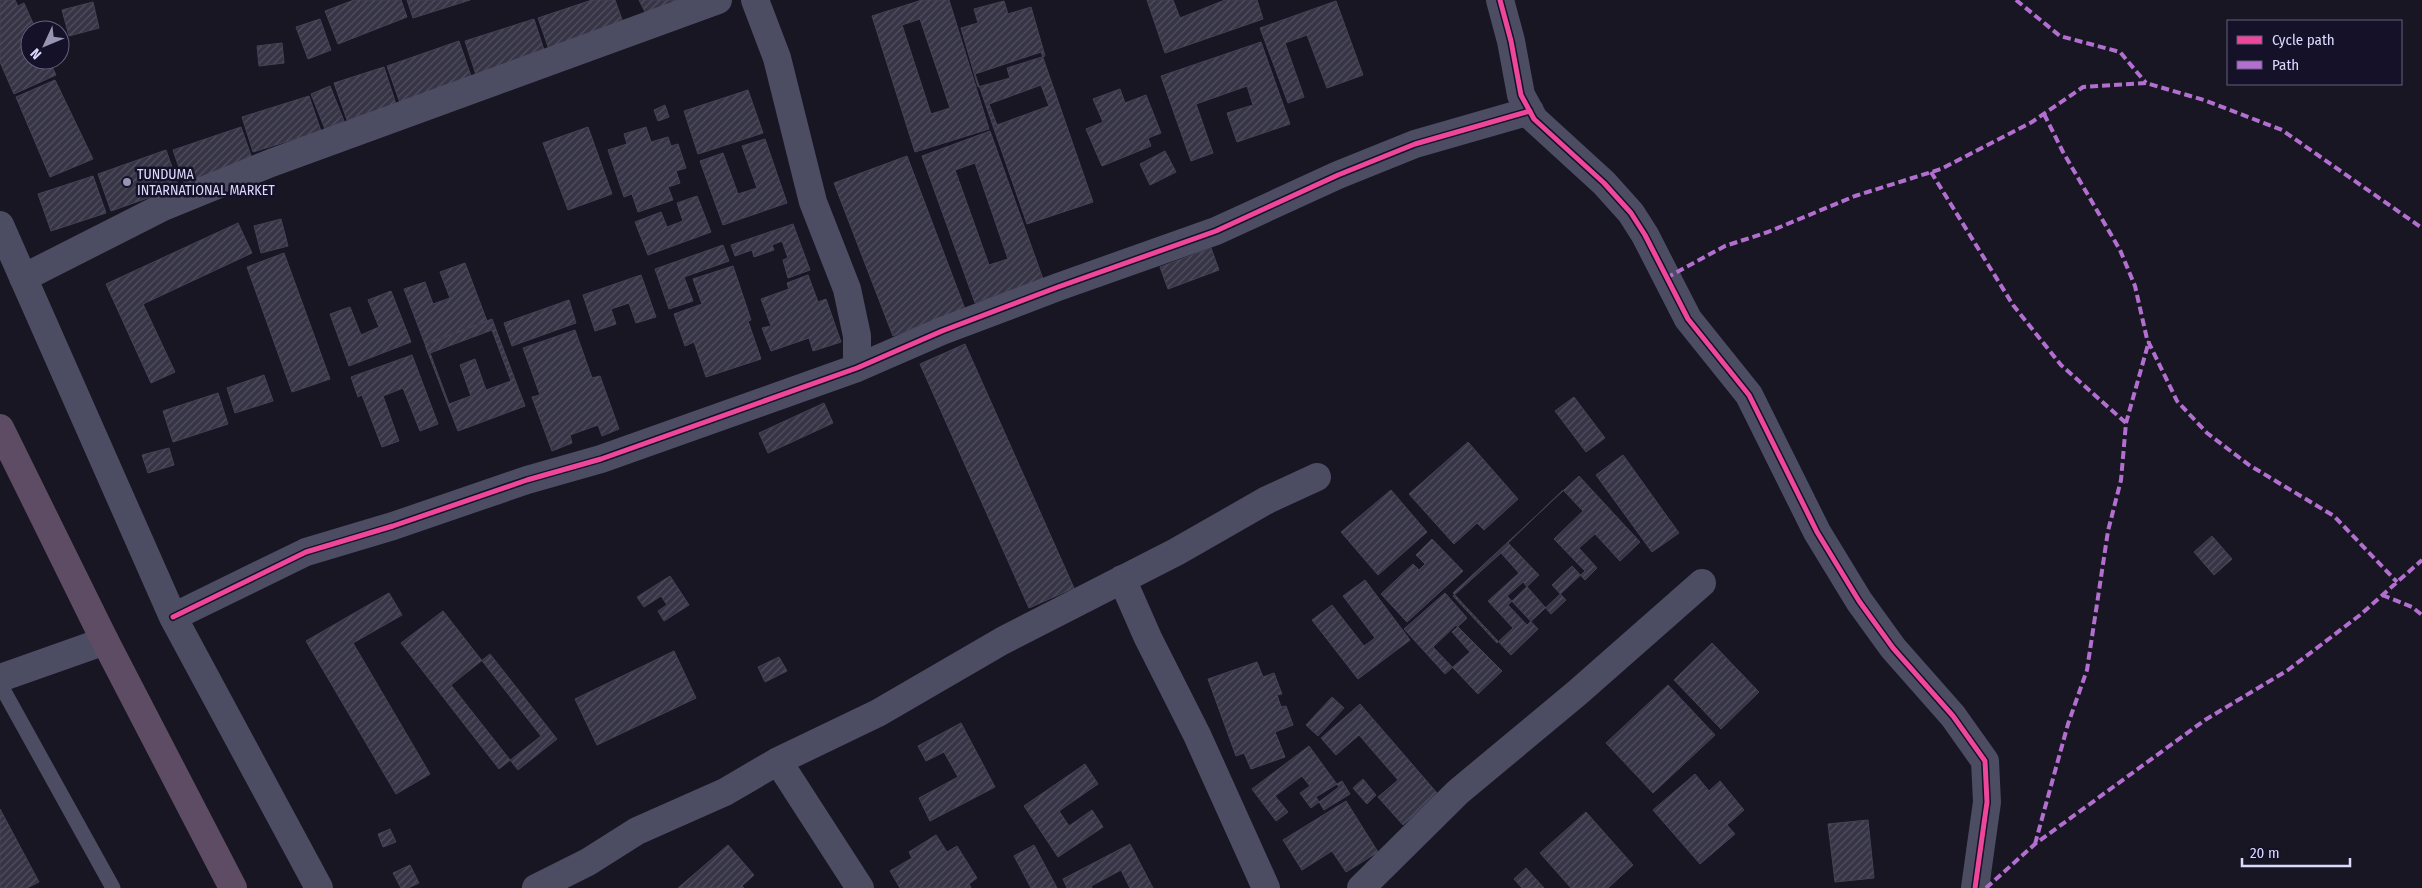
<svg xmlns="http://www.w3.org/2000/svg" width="2422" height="888" font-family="'Fira Sans Condensed',sans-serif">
  <defs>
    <pattern id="building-hatch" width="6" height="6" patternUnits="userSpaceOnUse" patternTransform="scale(1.25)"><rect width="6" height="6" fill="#363445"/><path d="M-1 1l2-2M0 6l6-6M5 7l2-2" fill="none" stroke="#525161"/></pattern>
  </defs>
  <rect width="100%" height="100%" fill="#181623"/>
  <path fill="url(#building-hatch)" stroke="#454156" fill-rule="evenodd" d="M0,0H15L18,6L24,3L36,30H30V60H49L56,75L14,94L0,62Z
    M354,0H401L407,17L338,44L325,11Z
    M407,0H470L413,18Z
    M592,0H615L625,28L551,55L538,18Z
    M639,0H680L646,14Z
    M922,0H949L989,129L915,152L872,16ZM920,19L950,108L931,114L902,25Z
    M1147,0H1173L1180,18L1225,0H1257L1263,19L1165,53Z
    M1004,1L1008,14L1031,7L1045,56L1007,68L1010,78L978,87L961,28L978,23L974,9Z
    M1336,1L1363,75L1327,88L1307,35L1285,43L1304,97L1288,103L1260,28Z
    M93,2L99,28L69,36L62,10Z
    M320,19L331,50L308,59L296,27Z
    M534,19L546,56L477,78L465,41Z
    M459,41L472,79L400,103L387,66Z
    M1261,42L1290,124L1237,142L1227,113L1253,105L1247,86L1196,104L1213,153L1191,161L1161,76Z
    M282,43L284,63L259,66L257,46Z
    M1041,52L1093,202L1027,224L975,74Z
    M384,67L396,104L347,120L334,83Z
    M55,80L93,159L50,177L16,97Z
    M1041,85L1049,106L997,125L989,104Z
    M330,86L344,121L325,129L311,94Z
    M1120,89L1125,103L1146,95L1161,133L1148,138L1151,146L1102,166L1086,129L1103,122L1093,99Z
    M748,90L763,133L698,154L684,111Z
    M309,96L321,131L253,152L242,117Z
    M665,105L669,117L658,121L654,110Z
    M241,127L253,161L185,185L173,150Z
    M588,127L612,194L568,210L543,143Z
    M646,127L651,142L668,137L671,146L678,144L686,168L676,171L680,183L668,187L673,200L638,212L632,194L624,197L608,150L627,144L624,134Z
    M990,131L1043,279L975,303L922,156ZM975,163L1008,259L989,265L955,170Z
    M765,139L787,203L723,225L700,161L723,153L738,194L757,188L742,146Z
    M166,150L179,187L111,211L98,174Z
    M1165,151L1176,172L1150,185L1140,164Z
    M907,156L965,309L893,336L834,183Z
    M93,176L106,213L51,231L38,194Z
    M697,196L711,232L648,255L635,222L661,212L667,227L683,221L677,203Z
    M281,219L288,246L261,253L254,226Z
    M238,223L252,253L143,304L175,372L151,383L106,284Z
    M793,224L810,270L788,278L783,260L788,258L782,241L772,245L774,250L754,257L752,250L735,256L731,245Z
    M723,245L729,261L684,277L693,301L669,309L655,269Z
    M1211,248L1219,270L1168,289L1160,267Z
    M284,253L330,379L292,392L247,267Z
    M465,263L487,321L425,344L404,289L425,282L433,304L450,298L440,272Z
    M733,266L751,320L748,321L761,359L706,377L694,342L685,346L674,314L702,304L693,279Z
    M641,275L656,317L636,323L629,303L611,309L616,324L595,331L583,295Z
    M808,275L818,302L826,299L841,342L813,351L809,338L771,351L762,328L771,326L761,299L789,289L787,283Z
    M391,291L411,342L349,366L330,314L350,307L361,335L379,327L368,300Z
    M569,300L576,323L512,346L504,323Z
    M492,319L525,406L458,431L425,345Z
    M492,330L511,381L486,390L475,359L460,365L471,396L449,404L430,353Z
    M575,330L592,378L600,376L619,429L602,436L598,425L570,435L572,443L552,451L532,397L540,395L523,348Z
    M965,344L1074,588L1029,608L920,364Z
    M412,355L438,424L420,431L403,388L383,396L399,441L382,447L362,395L358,397L351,377Z
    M264,375L273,401L235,413L227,388Z
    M218,393L228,424L173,442L163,411Z
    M1574,397L1605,438L1586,452L1555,411Z
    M824,403L833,423L768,453L759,433Z
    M1468,442L1518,499L1484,530L1477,523L1454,544L1409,494Z
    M169,448L174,465L148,473L142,455Z
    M1623,455L1679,533L1652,552L1596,475Z
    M1579,476L1640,542L1620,561L1595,534L1579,548L1597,568L1585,580L1572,566L1552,585L1566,600L1551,614L1523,582L1507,596L1538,629L1511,655L1453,593Z
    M1391,490L1427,532L1378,575L1341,532Z
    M1563,490L1583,511L1554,539L1585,571L1527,625L1508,605L1539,575L1508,543Z
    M2212,536L2232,559L2214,575L2194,552Z
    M1432,539L1463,571L1407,622L1381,594L1413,564L1419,570L1425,564L1416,555Z
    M1501,553L1519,573L1488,601L1513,628L1497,643L1453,596Z
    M670,576L689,605L664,621L658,611L667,605L661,596L644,607L637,597Z
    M1365,580L1410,640L1358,679L1312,620L1332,605L1364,646L1375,638L1343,596Z
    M389,593L402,615L353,643L430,774L396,794L306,641Z
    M1445,593L1467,618L1452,632L1470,652L1445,674L1404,629Z
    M443,611L541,736L499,769L401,643Z
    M1456,625L1502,671L1478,694L1433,647Z
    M1712,643L1759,692L1721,729L1674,680Z
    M674,651L696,698L597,745L575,699Z
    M490,654L557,739L518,770L451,685Z
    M779,657L787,671L765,682L758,667Z
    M1257,662L1263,677L1274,673L1282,694L1277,695L1281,707L1286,706L1293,725L1275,732L1285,757L1251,769L1244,753L1236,756L1208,679Z
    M1668,685L1715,735L1653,793L1606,743Z
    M1332,697L1344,708L1318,736L1306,725Z
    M1360,704L1438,794L1403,825L1378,797L1398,780L1359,735L1336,755L1321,738Z
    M961,723L995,787L930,821L919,798L958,777L944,752L926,761L918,746Z
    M1309,746L1339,787L1311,808L1300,793L1310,786L1302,776L1275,796L1288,812L1276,821L1252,789Z
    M1085,764L1098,784L1059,811L1069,826L1092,810L1103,827L1058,857L1024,806Z
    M1695,774L1709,791L1720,781L1744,810L1727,825L1735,834L1700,864L1653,810Z
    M1363,779L1376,795L1367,804L1353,788Z
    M1342,781L1350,794L1324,810L1316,797Z
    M1346,801L1378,852L1346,872L1332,851L1302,870L1283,840Z
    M0,809L39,882L27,888H0Z
    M1586,812L1633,865L1608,888H1571L1540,853Z
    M1868,820L1874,878L1835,882L1828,824Z
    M390,829L396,842L383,847L378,834Z
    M936,835L947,852L957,846L977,878L969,884L971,888H900L890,871L912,858L909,852Z
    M1130,844L1153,888H1130L1121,870L1091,886L1092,888H1067L1063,879Z
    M728,845L754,875L742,886L744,888H678Z
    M1034,845L1057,888H1031L1014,856Z
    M410,865L419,883L408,888H401L393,873Z
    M1526,868L1544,888H1522L1514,879Z"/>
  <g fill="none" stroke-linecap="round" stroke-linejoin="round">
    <path stroke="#4c4c63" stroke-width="15" d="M0,684L113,888"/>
    <path stroke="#4c4c63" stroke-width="28" d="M755,0L777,58L813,202L847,289L857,336V368
      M1500,0L1511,41L1521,95L1534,119L1604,183L1631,213L1645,235L1688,319L1749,395L1817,532L1859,601L1893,648L1953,716L1985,761L1987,802L1975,888
      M0,225L173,617L319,888
      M23,278L163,207L271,163L718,0
      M1122,579L1148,638L1197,735L1266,888
      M173,617L306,552L393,526L527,480L601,459L857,368L942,331L1058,287L1216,231L1338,175L1415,144L1530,111
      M0,678L105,641
      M778,761L860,888
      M536,888L588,862L637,831L725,792L778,761L878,713L1002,641L1176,552L1267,500L1317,477
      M1361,888L1458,792L1577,693L1702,583"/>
    <path stroke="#5d4c63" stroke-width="28" d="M0,428L105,641L233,888"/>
    <path stroke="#b36fd0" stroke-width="4" stroke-dasharray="8 4" stroke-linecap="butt" d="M2016,0L2060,36L2120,52L2146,83
      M2044,114L2063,152L2120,250L2135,286L2147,339L2177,401L2207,433L2249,465L2334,516L2397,582
      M1931,172L2013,305L2061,365L2126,423
      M1666,278L1725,246L1768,232L1855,196L1941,169L2032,122L2083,87L2146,83L2204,100L2282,130L2422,228
      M2382,595L2412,607L2422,615
      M2035,844L2068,724L2087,670L2108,531L2121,480L2126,423L2149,341
      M1986,888L2035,844L2205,720L2288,670L2360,615L2422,560"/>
    <g stroke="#141128" stroke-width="8">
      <path id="cycleway" d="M1500,0L1511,41L1521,95L1534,119L1604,183L1631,213L1645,235L1688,319L1749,395L1817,532L1859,601L1893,648L1953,716L1985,761L1987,802L1975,888
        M173,617L306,552L393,526L527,480L601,459L857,368L942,331L1058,287L1216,231L1338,175L1415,144L1530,111"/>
    </g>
    <use href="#cycleway" stroke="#ed469a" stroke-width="5"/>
  </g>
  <circle fill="#9795b1" stroke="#141128" stroke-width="2" cx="127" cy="182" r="5"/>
  <g text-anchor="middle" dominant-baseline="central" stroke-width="5" stroke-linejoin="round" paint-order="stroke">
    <g font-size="14" fill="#dcd9fe" stroke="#141128" text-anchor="start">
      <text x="137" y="174">TUNDUMA<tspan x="137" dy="16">INTARNATIONAL MARKET</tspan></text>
    </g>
  </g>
  <rect x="2227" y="20" width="175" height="65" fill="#141128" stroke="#64617e"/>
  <rect x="2237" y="36" width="25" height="8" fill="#ed469a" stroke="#64617e"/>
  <text x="2272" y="45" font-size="15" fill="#dcd9fe">Cycle path</text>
  <rect x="2237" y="61" width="25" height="8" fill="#b36fd0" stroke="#64617e"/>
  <text x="2272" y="70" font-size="15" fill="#dcd9fe">Path</text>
  <g transform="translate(45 45) rotate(226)"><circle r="24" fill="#141128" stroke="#64617e"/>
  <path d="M0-4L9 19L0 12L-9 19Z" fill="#9795b1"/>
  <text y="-8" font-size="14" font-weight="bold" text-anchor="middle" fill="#dcd9fe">N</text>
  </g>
  <path d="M2242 858v8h108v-8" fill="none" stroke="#dcd9fe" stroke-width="2.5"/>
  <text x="2250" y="858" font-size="15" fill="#dcd9fe" stroke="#141128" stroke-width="4" paint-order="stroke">20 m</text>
</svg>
